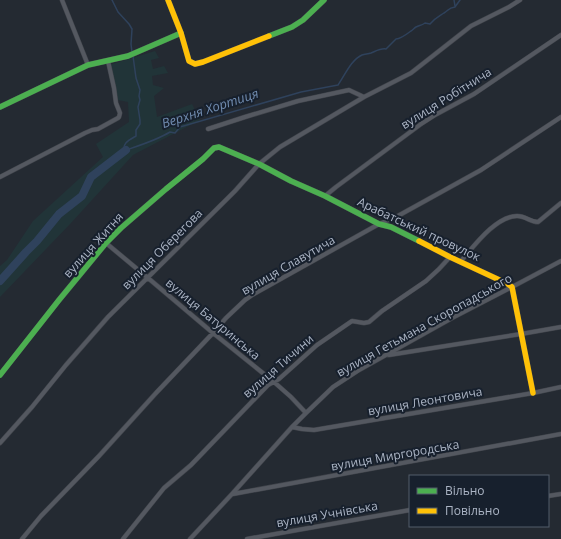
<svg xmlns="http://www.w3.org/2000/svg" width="561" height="539" font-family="'Open Sans',sans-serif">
  <rect width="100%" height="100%" fill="#242a32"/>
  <path fill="#213438" d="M155,51L159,58L151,60L153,69L164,66L168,73L152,76L153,85L164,88L154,96L157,117L192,104L200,120L133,155L71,223L0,297V266L7,260L33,221L103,157L96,144L129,122L128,102L118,100L109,65Z"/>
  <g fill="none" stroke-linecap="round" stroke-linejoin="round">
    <path stroke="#2f425c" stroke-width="1.5" d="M112,0L118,12L129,24L132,29L131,44L132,52
      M454,0L455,6
      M455,7L460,0
      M126,150C141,145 157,140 170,132L175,133L180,127L301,92L338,85C345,75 351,60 362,55C365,54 368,54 371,53C376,51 381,48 386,49L396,39C400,39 407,34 411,31C413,30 414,28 416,27C420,25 421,26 425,23L430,24C435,18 438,17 444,13C449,10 448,8 455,7
      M124,152C122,143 129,140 136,136V130L140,124V120L138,107L140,100L139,96L140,90L136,78L133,56"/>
    <path stroke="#2f425c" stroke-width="8" d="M0,281L26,252L37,241L59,214L82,196L91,177L126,150"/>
    <g stroke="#40444b" stroke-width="5">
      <path id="street" d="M62,0L88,65
        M208,129L245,117L298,101L349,90L364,97L411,73L471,26L509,7L520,0
        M0,177L85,133L92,130L98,129L118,118L119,117L120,113L116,103L114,88L108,61
        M325,196L336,187L421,124L435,115L474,94L561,35
        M106,243L148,278L213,333L274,382L291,397L306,413
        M461,261C474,246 496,216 517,216C526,216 530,222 538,222L561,203
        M389,355L521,334L561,327
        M292,427L302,429L314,430L533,393L561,387
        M0,443L32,407L66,365L108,317L235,191L259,164L280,147L364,97
        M233,494L561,434
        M548,496L561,494
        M22,539L41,516L99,456L156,393L213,333L226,318L245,300L252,295L379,224L396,217L481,170L561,117
        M123,539L164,488L191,465L268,385L279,379L317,345L352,321L364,323L369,322L382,311L426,281L439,269L450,257
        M190,539L232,494L292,427L306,413L333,387L359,370L452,318L512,287L561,261
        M247,539L410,510"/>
    </g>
    <g stroke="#40444b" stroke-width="6">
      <path id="fast" d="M269,36L292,27L303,20L324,0
        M0,107L88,65L128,56L181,33
        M0,375L59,300L106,243L121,228L166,189L203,159L214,148L219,147L259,164L291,181L325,196L379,224L391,227L419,241"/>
    </g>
    <g stroke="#40444b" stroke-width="6">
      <path id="slow" d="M168,0L181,33L189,61L195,64L203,62L269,36
        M419,241L450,257L508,284L512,287L533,393"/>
    </g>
    <use href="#street" stroke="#545860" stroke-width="4"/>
    <use href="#fast" stroke="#4caf50" stroke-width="5.5"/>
    <use href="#slow" stroke="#ffc107" stroke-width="5.5"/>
  </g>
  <g text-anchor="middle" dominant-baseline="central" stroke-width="4" stroke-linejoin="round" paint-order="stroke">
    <g font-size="12" fill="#acb5c5" stroke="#17202d">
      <text transform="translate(446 98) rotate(-32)">вулиця Робітнича</text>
      <text transform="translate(419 229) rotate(25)">Арабатський провулок</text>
      <text transform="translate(93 245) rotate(-48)">вулиця Житня</text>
      <text transform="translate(162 249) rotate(-45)">вулиця Оберегова</text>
      <text transform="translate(288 265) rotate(-30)">вулиця Славутича</text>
      <text transform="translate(213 319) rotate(40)">вулиця Батуринська</text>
      <text transform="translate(424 325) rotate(-29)">вулиця Гетьмана Скоропадського</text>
      <text transform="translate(278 366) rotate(-41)">вулиця Тичини</text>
      <text transform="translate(425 401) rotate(-10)">вулиця Леонтовича</text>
      <text transform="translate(395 455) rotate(-10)">вулиця Миргородська</text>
      <text transform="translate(327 514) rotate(-10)">вулиця Учнівська</text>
    </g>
    <g font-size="13" font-style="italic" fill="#718cb0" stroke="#17202d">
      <text transform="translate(210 108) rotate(-18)">Верхня Хортиця</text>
    </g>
  </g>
  <rect x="409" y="475" width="140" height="52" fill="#17202d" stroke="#535c6a"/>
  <rect x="417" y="488" width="20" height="6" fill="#4caf50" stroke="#535c6a"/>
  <text x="445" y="495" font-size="12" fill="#acb5c5">Вільно</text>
  <rect x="417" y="508" width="20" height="6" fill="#ffc107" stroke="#535c6a"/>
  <text x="445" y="515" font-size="12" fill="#acb5c5">Повільно</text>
</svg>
